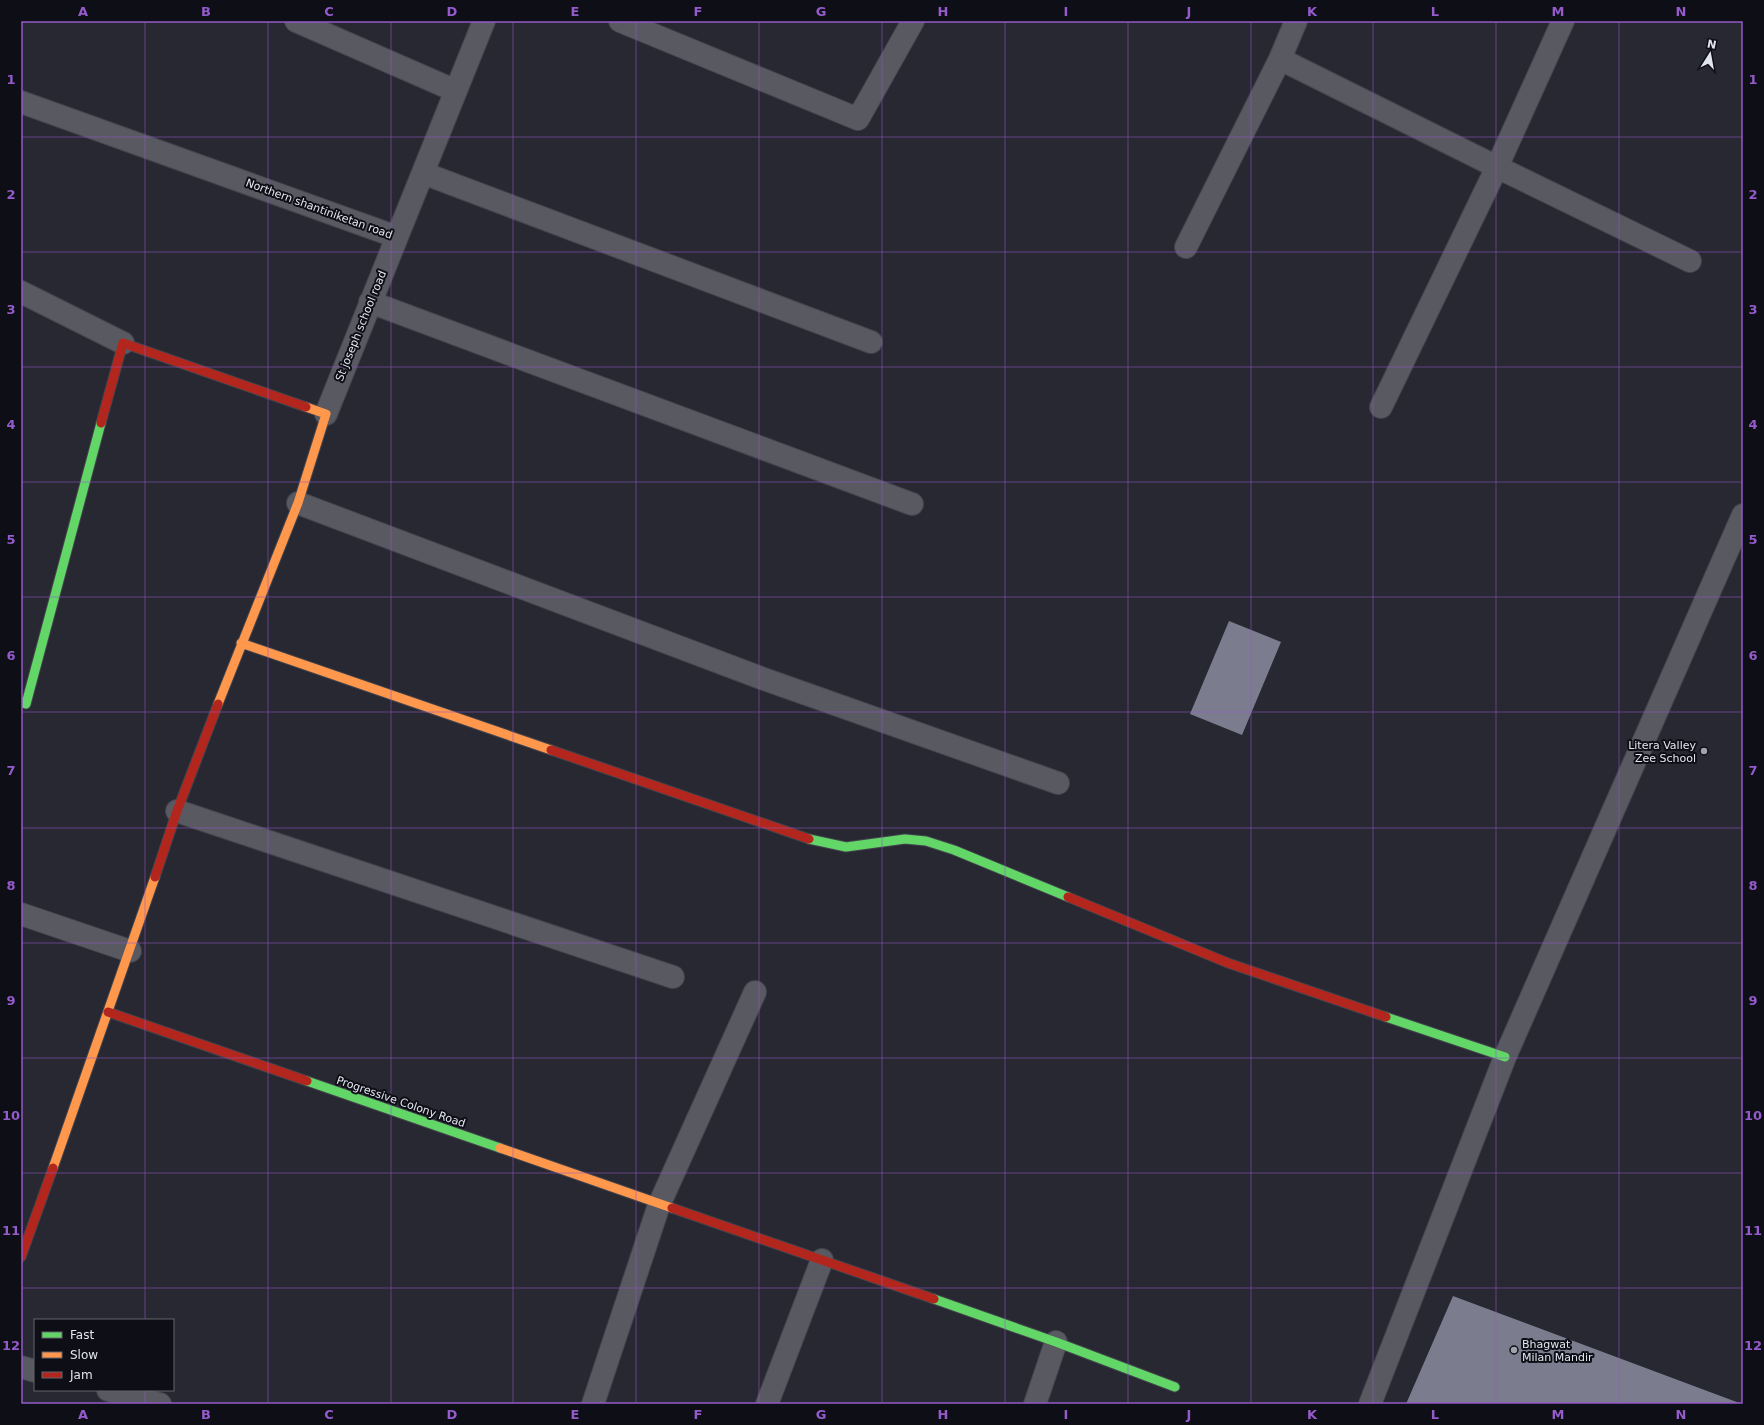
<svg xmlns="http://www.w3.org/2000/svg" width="1764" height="1425" font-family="'DejaVu Sans',sans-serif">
  <rect width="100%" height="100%" fill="#272832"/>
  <path fill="#7b7d8e" d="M1229,621L1281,642L1242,735L1190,714Z
    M1453,1296L1742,1404H1406Z"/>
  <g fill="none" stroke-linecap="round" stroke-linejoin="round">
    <g stroke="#43444d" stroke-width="24">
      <path id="street" d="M296,21L456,91
        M620,21L858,119L913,21
        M1280,59L1497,167L1563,21
        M21,102L397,237L484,21
        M423,173L871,342
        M1186,247L1280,59L1296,21
        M21,292L123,343
        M370,302L912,504
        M1381,407L1497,167L1690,261
        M326,414L397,237
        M298,503L761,678L1058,783
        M177,811L673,977
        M21,914L130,951
        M21,1367L35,1371
        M108,1390L160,1404
        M593,1404L659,1205L755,992
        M767,1404L822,1260
        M1035,1404L1056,1342
        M1370,1404L1505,1057L1743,515"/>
    </g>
    <g stroke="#43444d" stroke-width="11">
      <path id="fast" d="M21,702L26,704L101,423
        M809,839L846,847L905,839L926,841L954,850L1068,897
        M1386,1017L1505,1057
        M307,1081L500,1148
        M934,1299L1056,1342L1175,1387"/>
    </g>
    <g stroke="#43444d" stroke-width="11">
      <path id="slow" d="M241,643L551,750
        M218,704L298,503L326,414L306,407
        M500,1148L672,1208
        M53,1168L155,877"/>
    </g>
    <g stroke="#43444d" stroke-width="11">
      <path id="jam" d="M101,423L123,343L306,407
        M551,750L809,839
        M155,877L177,811L218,704
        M1068,897L1228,963L1386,1017
        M108,1012L307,1081
        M672,1208L934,1299
        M21,1257L53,1168"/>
    </g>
    <use href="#street" stroke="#595962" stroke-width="22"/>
    <use href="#fast" stroke="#63d668" stroke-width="9"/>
    <use href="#slow" stroke="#ff974d" stroke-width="9"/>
    <use href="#jam" stroke="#b3261e" stroke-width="9"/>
  </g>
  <path fill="none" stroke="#955acb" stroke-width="1" stroke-opacity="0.55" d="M145,21V1320M268,21V1404M391,21V1404M513,21V1404M636,21V1404M759,21V1404M882,21V1404M1005,21V1404M1128,21V1404M1251,21V1404M1373,21V1404M1496,21V1404M1619,21V1404M21,137H1743M21,252H1743M21,367H1743M21,482H1743M21,597H1743M21,712H1743M21,828H1743M21,943H1743M21,1058H1743M21,1173H1743M21,1288H1743M145,1390V1404"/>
  <g fill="#a1a2ae" stroke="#0e0f16" stroke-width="1.5">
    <circle cx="1704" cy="751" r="4"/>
    <circle cx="1514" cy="1350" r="4"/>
  </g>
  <g text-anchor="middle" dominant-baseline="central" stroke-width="4" stroke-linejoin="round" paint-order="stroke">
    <g font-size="11" fill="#e2e4f0" stroke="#0e0f16">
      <text transform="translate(319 209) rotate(20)">Northern shantiniketan road</text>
      <text transform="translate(361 326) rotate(-68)">St joseph school road</text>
      <text transform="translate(401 1102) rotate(19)">Progressive Colony Road</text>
    </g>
    <g font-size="11" fill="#e2e4f0" stroke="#0e0f16" text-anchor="end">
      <text x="1696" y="745">Litera Valley<tspan x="1696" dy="13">Zee School</tspan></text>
      <text x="1522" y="1344" text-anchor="start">Bhagwat<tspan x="1522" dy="13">Milan Mandir</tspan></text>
    </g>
  </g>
  <rect width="1764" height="1425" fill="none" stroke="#0e0f16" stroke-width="44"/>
  <rect x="34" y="1319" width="140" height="72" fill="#0e0f16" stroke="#63646d"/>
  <rect x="42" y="1332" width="20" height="6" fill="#63d668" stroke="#63646d"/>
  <text x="70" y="1339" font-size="12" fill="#e2e4f0">Fast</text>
  <rect x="42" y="1352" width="20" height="6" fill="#ff974d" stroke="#63646d"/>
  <text x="70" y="1359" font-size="12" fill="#e2e4f0">Slow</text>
  <rect x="42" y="1372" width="20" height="6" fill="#b3261e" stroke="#63646d"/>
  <text x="70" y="1379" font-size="12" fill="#e2e4f0">Jam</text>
  <g transform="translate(1710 54) rotate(11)" stroke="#0e0f16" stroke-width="3" paint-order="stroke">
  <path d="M0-3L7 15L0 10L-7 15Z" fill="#e2e4f0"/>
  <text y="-6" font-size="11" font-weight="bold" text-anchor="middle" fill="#e2e4f0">N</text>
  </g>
  <rect x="22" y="22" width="1720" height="1381" fill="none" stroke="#955acb" stroke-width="1.5"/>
  <g font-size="13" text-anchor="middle" font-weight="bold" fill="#955acb">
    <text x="83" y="16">A</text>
    <text x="206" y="16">B</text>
    <text x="329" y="16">C</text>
    <text x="452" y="16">D</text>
    <text x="575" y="16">E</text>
    <text x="698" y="16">F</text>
    <text x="821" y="16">G</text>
    <text x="943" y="16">H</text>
    <text x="1066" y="16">I</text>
    <text x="1189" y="16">J</text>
    <text x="1312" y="16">K</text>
    <text x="1435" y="16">L</text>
    <text x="1558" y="16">M</text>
    <text x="1681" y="16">N</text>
    <text x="11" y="84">1</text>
    <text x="1753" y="84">1</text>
    <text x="11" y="199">2</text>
    <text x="1753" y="199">2</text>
    <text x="11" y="314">3</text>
    <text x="1753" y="314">3</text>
    <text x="11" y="429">4</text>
    <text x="1753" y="429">4</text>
    <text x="11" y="544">5</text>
    <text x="1753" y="544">5</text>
    <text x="11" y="660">6</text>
    <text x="1753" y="660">6</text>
    <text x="11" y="775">7</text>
    <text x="1753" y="775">7</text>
    <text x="11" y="890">8</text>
    <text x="1753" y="890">8</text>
    <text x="11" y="1005">9</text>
    <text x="1753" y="1005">9</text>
    <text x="11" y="1120">10</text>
    <text x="1753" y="1120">10</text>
    <text x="11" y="1235">11</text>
    <text x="1753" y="1235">11</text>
    <text x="11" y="1350">12</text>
    <text x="1753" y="1350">12</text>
    <text x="83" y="1419">A</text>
    <text x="206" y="1419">B</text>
    <text x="329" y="1419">C</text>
    <text x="452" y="1419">D</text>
    <text x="575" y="1419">E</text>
    <text x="698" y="1419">F</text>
    <text x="821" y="1419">G</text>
    <text x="943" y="1419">H</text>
    <text x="1066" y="1419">I</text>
    <text x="1189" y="1419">J</text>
    <text x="1312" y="1419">K</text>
    <text x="1435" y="1419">L</text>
    <text x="1558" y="1419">M</text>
    <text x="1681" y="1419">N</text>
  </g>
</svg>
